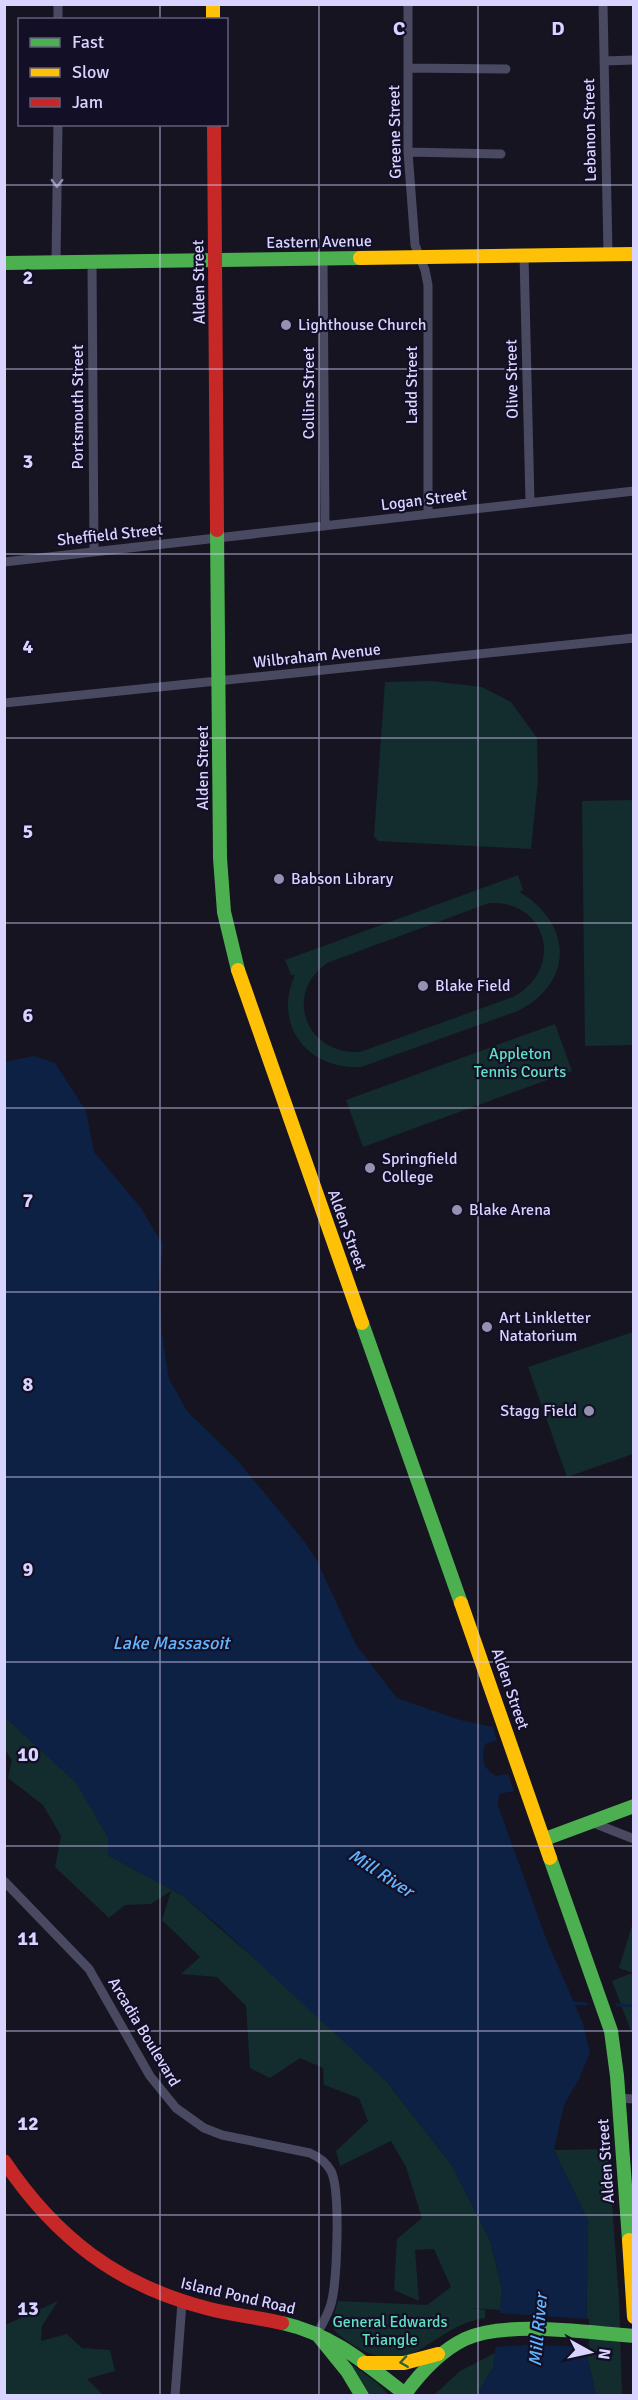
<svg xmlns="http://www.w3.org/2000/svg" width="638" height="2400" font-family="Signika,sans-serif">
  <rect width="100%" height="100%" fill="#161421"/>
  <path fill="#132c2d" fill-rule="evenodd" d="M431,681L482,687L511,702L537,738L538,780L531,849L378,841L374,836L385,682Z
    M633,800V1045L585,1046L582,801Z
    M518,875L523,890L520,892C573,925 574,982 518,1011L361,1067C308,1070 272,1025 295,975H291L285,960ZM489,903C548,900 565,969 513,997L360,1052C306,1055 283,994 327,963Z
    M555,1024L572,1071L363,1147L346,1100Z
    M633,1332V1454L567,1477L528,1367Z
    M5,1717L76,1782L108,1837V1855L183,1896L287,1987L386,2081L451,2164L490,2240L502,2289L500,2310L469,2308L485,2310V2318C429,2326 414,2385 350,2343C326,2327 332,2325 338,2301L427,2305L451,2287L434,2249L415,2250L419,2301L394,2290L397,2239L422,2218L406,2167L391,2141L340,2166L336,2151L368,2121L359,2098L324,2085L323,2068L300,2058L270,2078L250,2068L246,2006L217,1977L181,1974L200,1957L162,1920L171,1891L151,1904L125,1905L109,1918L55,1867L61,1836L43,1805L8,1778L12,1760L5,1750Z
    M633,1922H634L633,1973L619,1968Z
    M629,1974H633V2036L612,1981Z
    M608,2149L619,2299L622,2395H596L586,2351L588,2221L554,2150Z
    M58,2301L42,2326L41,2341L67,2334L82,2348L110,2350L115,2371L87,2379L103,2395H7L4,2393L5,2325Z
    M495,2353L493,2368L476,2395L433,2396L460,2371Z
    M346,2360L376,2382L389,2395H367Z"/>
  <path fill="#0d2144" d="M34,1056L55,1063L86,1111L94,1152L141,1208L163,1245L158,1287L162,1335L169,1379L187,1411L237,1460L304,1541L316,1559L356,1645L397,1698L460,1720L493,1727L497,1740L485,1744C482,1760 481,1766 496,1776L508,1774L514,1791L499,1794L498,1806L547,1941L583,2023L590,2053L579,2079L564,2105L554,2150L588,2221L586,2351L596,2395H476L493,2368L502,2289L490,2240L451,2164L386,2081L218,1925L183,1896L108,1855V1837L76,1783L5,1717L4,1062Z"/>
  <path fill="#161421" d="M497,2313L589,2319V2347L527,2345L496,2347L492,2349Z"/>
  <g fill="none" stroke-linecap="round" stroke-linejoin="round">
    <path stroke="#0d2144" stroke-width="3" d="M574,2003L586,2004
      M617,2005L634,2006"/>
    <path stroke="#4a4962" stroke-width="9" d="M408,4V152L415,245L425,270L428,285V514
      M603,4L608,254
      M58,20V4
      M604,61L634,60
      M408,68L506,69
      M408,152L501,154
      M524,255L530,502
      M323,259L325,526
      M56,262L58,124
      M92,262L94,552
      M4,562L634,491
      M4,703L634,638
      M591,1822L634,1839
      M4,1881L89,1969L150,2076L176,2108L204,2128L222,2135L310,2153C319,2157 326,2162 331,2171C341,2191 337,2282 331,2304C328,2315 322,2324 317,2334
      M618,2098L634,2099
      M175,2396L182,2302"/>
    <path stroke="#4caf50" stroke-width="14" d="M4,263L360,258
      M217,530L220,858L224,912L238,970
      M362,1323L461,1603
      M545,1839L634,1806
      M550,1858L611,2031L617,2076L629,2240
      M282,2323C332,2334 366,2364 405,2394C421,2372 440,2351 465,2339C506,2320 589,2333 634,2336
      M317,2334L347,2371L362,2396"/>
    <path stroke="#ffc107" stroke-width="14" d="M213,4V20
      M360,258L634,254
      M238,970L362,1323
      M461,1603L550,1858
      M629,2240L634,2317
      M364,2363H404L438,2354"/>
    <path stroke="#c62828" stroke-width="14" d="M214,124L217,530
      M4,2161C55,2237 117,2285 206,2308C231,2315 257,2317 282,2323"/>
  </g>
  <defs><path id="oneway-chevron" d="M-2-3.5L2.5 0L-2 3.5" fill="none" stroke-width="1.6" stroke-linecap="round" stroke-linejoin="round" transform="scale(1.5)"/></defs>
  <use stroke="#928eb0" href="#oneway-chevron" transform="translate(57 183) rotate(91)"/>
  <use stroke="#305f3b" href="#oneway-chevron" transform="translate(404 2362) rotate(172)"/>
  <path fill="none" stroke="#d9d4ff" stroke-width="1.5" stroke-opacity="0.55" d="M160,4V20M319,4V2396M478,4V2396M160,124V2396M4,185H634M4,369H634M4,554H634M4,738H634M4,923H634M4,1108H634M4,1292H634M4,1477H634M4,1662H634M4,1846H634M4,2031H634M4,2215H634"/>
  <g fill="#9591b1" stroke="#130f26" stroke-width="2">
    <circle cx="286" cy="325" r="6"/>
    <circle cx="279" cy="879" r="6"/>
    <circle cx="423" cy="986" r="6"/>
    <circle cx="370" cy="1168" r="6"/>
    <circle cx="457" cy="1210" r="6"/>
    <circle cx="487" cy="1327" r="6"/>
    <circle cx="589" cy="1411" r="6"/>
  </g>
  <g text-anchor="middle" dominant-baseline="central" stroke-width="4.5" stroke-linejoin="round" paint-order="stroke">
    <g font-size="16" fill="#d9d4ff" stroke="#130f26">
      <text transform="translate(590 130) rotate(-91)">Lebanon Street</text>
      <text transform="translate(395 132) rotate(-91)">Greene Street</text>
      <text transform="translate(319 242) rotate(-1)">Eastern Avenue</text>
      <text transform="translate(199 282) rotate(-91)">Alden Street</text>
      <text transform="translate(512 379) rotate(-91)">Olive Street</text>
      <text transform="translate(412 385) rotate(-90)">Ladd Street</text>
      <text transform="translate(309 393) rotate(-90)">Collins Street</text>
      <text transform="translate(78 407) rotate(-90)">Portsmouth Street</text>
      <text transform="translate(424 500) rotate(-7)">Logan Street</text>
      <text transform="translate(110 535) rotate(-6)">Sheffield Street</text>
      <text transform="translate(317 656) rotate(-6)">Wilbraham Avenue</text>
      <text transform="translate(203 768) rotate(-90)">Alden Street</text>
      <text transform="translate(347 1230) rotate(70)">Alden Street</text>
      <text transform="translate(510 1689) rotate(71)">Alden Street</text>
      <text transform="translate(144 2032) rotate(59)">Arcadia Boulevard</text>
      <text transform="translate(606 2161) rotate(-94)">Alden Street</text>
      <text transform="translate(238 2296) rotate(13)">Island Pond Road</text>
    </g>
    <g font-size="16" fill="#d9d4ff" stroke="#130f26" text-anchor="start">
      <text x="298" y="325">Lighthouse Church</text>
      <text x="291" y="879">Babson Library</text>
      <text x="435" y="986">Blake Field</text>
      <text x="382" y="1159">Springfield<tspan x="382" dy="18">College</tspan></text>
      <text x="469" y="1210">Blake Arena</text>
      <text x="499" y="1318">Art Linkletter<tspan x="499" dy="18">Natatorium</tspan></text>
      <text x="577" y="1411" text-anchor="end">Stagg Field</text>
    </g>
    <g font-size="16" fill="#5fe0c0" stroke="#130f26">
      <text x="520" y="1054">Appleton<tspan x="520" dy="18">Tennis Courts</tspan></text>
      <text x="390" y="2322">General Edwards<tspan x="390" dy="18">Triangle</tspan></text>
    </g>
    <g font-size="18" font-style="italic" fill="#62b6ff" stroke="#130f26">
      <text x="171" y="1643">Lake Massasoit</text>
      <text transform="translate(381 1873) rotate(33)">Mill River</text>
      <text transform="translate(538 2330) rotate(-85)">Mill River</text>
    </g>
  </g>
  <g font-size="20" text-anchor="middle" font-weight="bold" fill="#d9d4ff" stroke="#130f26" stroke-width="4.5" stroke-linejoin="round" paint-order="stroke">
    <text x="399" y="35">C</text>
    <text x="558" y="35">D</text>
    <text x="28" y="284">2</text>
    <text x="28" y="468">3</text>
    <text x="28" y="653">4</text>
    <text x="28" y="838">5</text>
    <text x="28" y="1022">6</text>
    <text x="28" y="1207">7</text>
    <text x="28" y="1391">8</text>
    <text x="28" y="1576">9</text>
    <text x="28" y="1761">10</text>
    <text x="28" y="1945">11</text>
    <text x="28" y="2130">12</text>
    <text x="28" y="2315">13</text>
  </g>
  <rect width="638" height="2400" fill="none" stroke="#d9d4ff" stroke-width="12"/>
  <rect x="18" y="18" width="210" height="108" fill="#130f26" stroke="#625e7d" stroke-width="1.5"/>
  <rect x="30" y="38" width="30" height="9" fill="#4caf50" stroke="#625e7d" stroke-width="1.5"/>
  <text x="72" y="48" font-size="18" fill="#d9d4ff">Fast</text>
  <rect x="30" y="68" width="30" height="9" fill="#ffc107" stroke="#625e7d" stroke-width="1.5"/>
  <text x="72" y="78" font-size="18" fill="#d9d4ff">Slow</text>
  <rect x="30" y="98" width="30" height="9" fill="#c62828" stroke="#625e7d" stroke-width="1.5"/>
  <text x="72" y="108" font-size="18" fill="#d9d4ff">Jam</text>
  <g transform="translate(590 2352) rotate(98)" stroke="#130f26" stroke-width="4.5" paint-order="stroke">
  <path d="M0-4.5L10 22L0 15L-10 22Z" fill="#d9d4ff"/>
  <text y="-9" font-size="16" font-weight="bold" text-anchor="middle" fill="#d9d4ff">N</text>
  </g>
</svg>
